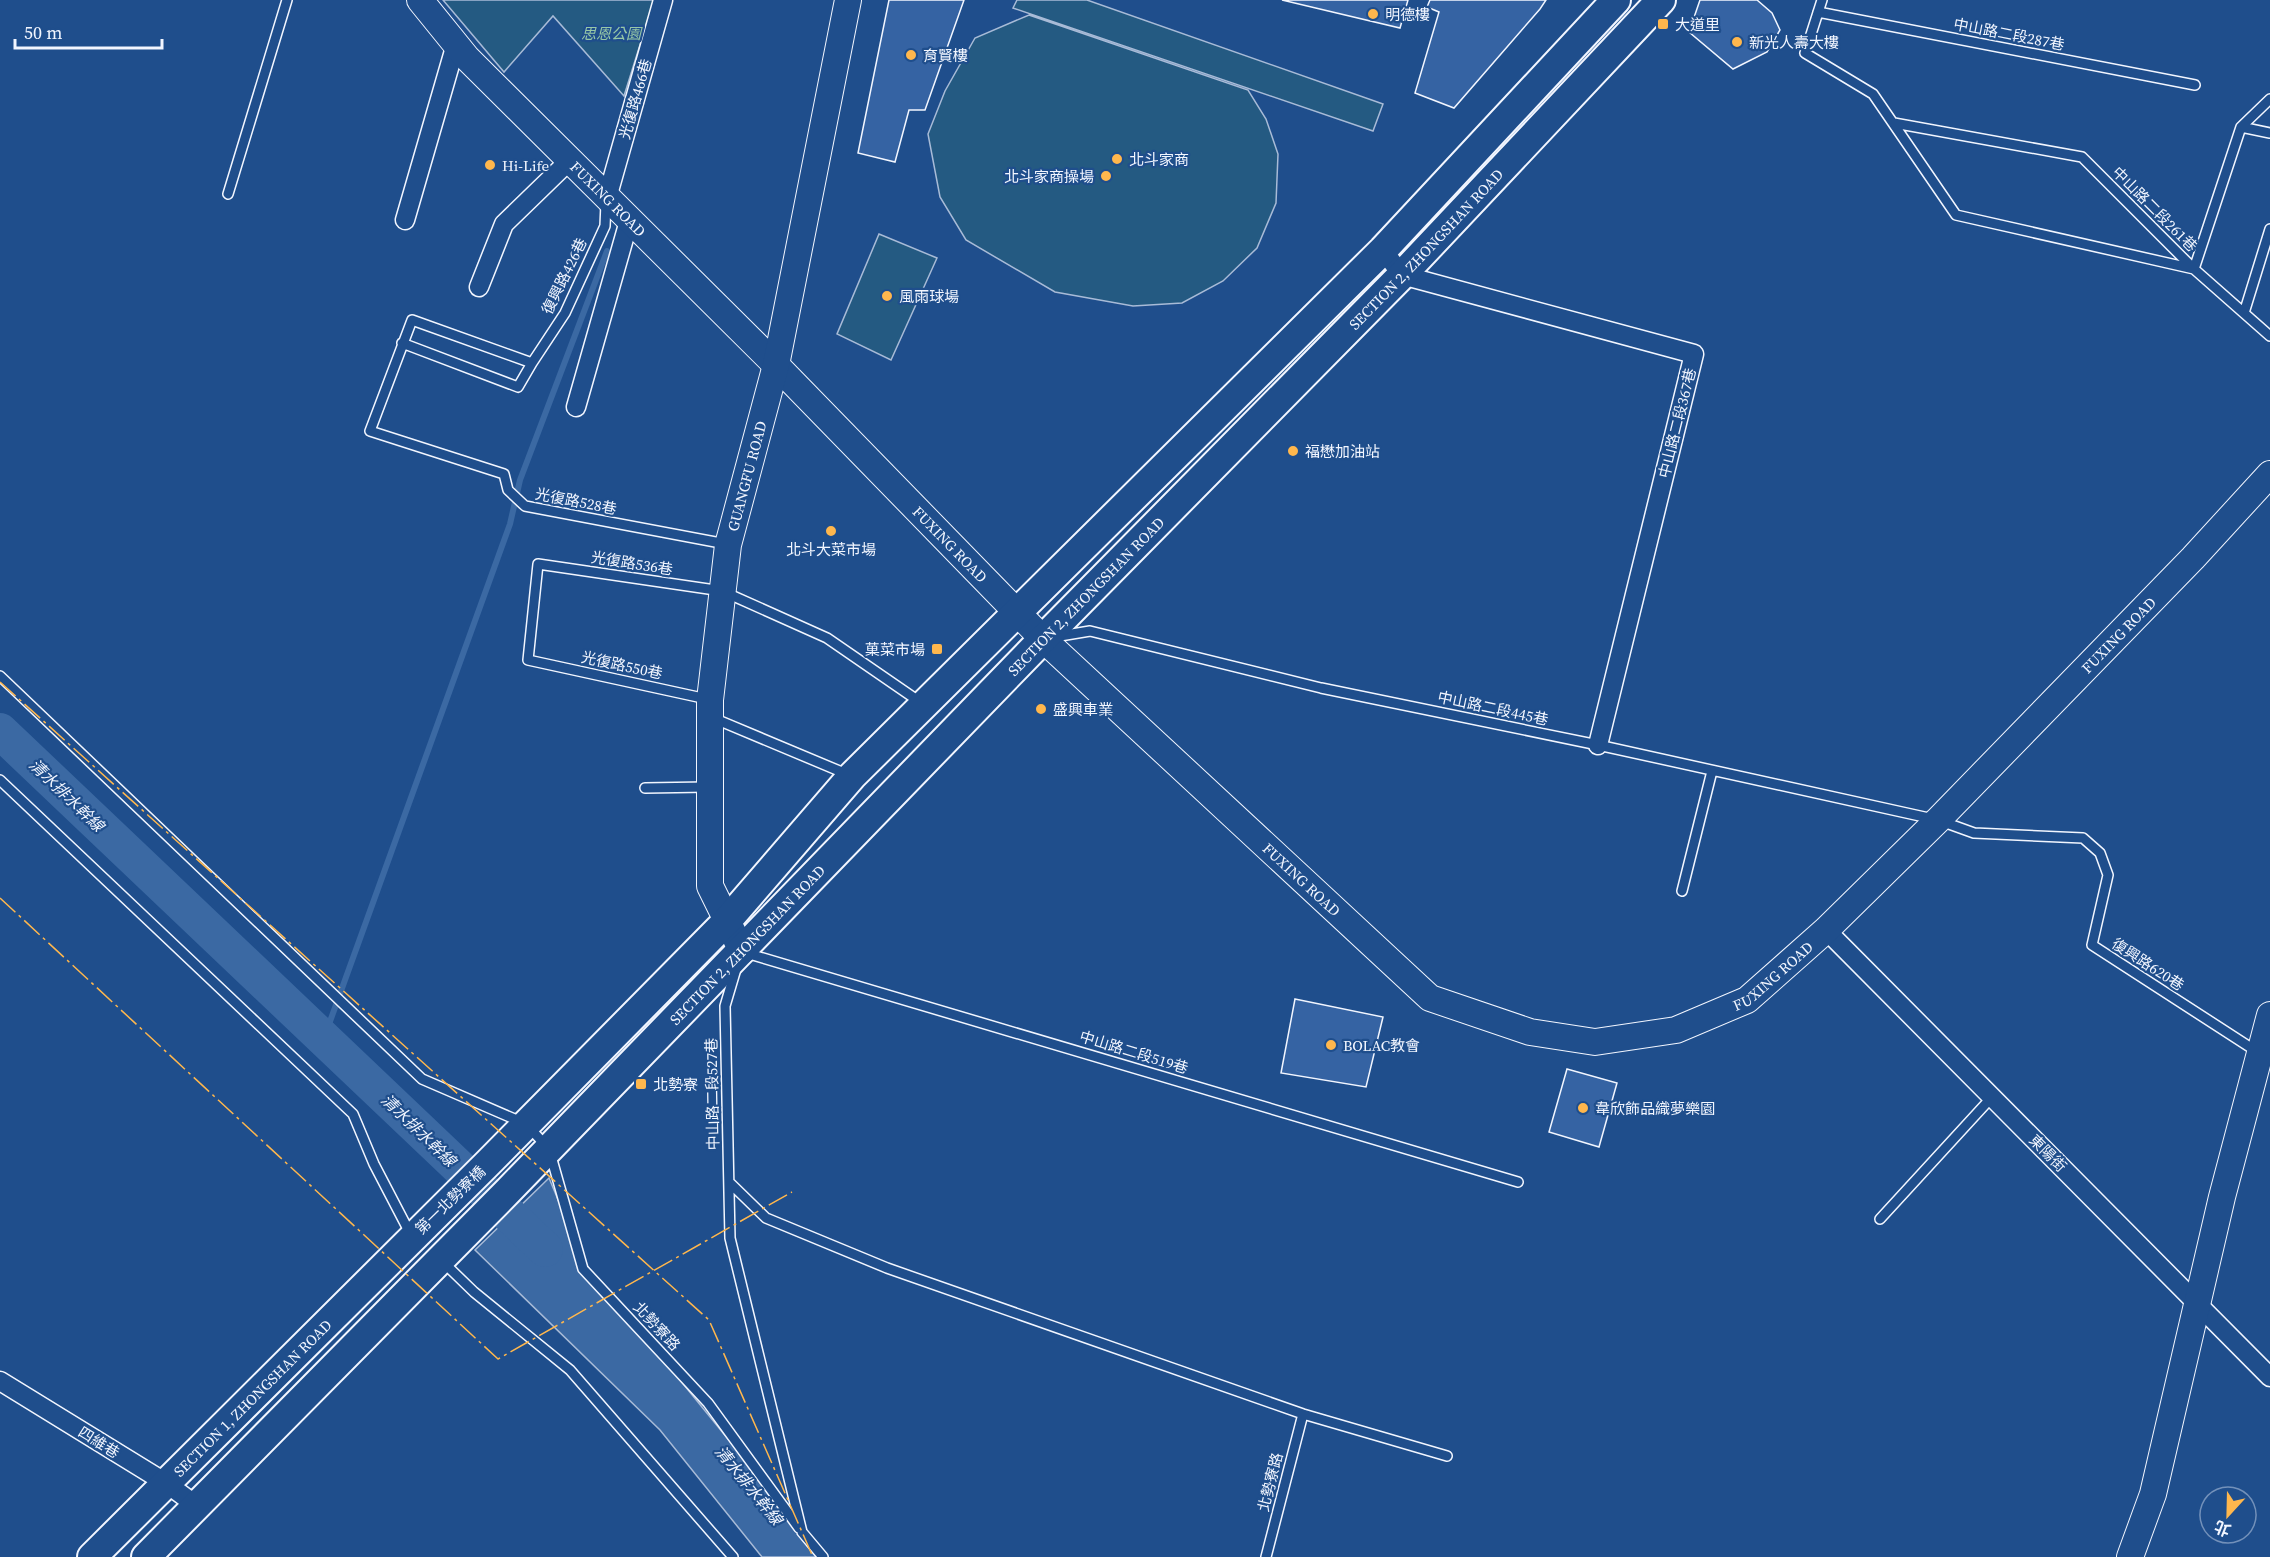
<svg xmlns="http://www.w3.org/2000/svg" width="2270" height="1557" font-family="'Source Serif 4','Noto Sans TC',serif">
  <rect width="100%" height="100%" fill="#1f4e8c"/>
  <path fill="#245a82" stroke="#a8bbd7" stroke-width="1.5" d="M443,0H654L624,96L553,16L504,72Z
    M1017,0H1087L1383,104L1373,131L1013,8Z
    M1029,15L1248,90L1266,119L1278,154L1276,203L1257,248L1223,281L1182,303L1133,306L1055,292L966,240L940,197L928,134L945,91L975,38Z
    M879,234L937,258L891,360L837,334Z"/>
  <path fill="#3b69a3" stroke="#a8bbd7" stroke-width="1.5" d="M549,1178L584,1262L824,1557H762L660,1430L475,1250Z"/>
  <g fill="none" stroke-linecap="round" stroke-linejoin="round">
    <path stroke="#3b69a3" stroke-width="6" d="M324,1038L510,524L520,480L607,251"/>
    <path stroke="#3b69a3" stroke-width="36" d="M0,731L545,1249"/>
  </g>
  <path fill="#3563a3" stroke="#f2f6ff" stroke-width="1.5" d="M889,0H964L925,110H909L895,162L858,153Z
    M1282,0H1408L1400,28Z
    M1430,0H1546L1540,9L1454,108L1415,93L1439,12L1427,7Z
    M1700,0H1757L1772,13L1780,30L1767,52L1733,69L1689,32Z
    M1295,999L1383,1017L1366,1087L1281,1073Z
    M1567,1069L1617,1083L1599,1147L1549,1132Z"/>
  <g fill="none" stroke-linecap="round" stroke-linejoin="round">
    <g stroke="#f2f6ff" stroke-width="12">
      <path id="lane" d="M1822,0L1805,53L1873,94L1956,215L2194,269
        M1818,12L2195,85
        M1894,123L2082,157L2194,269L2270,336
        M2241,127L2270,133
        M228,194L287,0
        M2194,269L2241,127L2270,99
        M2244,313L2270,229
        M402,343L518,387L532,363L565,313L605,226L606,203
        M532,363L412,320L370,431L504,474L508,490L525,506L726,544
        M1054,637L1090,631L1321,688L1598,745L1938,820L1974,833L2083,838L2100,853L2108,875L2092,945L2259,1053
        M0,676L422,1079L526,1124L549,1149L583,1269L708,1403L799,1528
        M707,699L528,660L538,564L722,591L827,638L920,702
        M713,718L849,775
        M0,780L353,1114L374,1164L411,1235
        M645,788L707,787
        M1682,891L1712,771
        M746,953L1518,1182
        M736,969L725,1006L730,1238L802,1532L823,1557
        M729,1182L766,1218L887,1268L1303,1414L1447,1456
        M1880,1219L1992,1097
        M442,1261L474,1292L570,1370L733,1557
        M1266,1557L1303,1414"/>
    </g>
    <g stroke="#f2f6ff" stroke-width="21">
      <path id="street" d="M607,198L663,0
        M405,220L456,44
        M1383,250L1402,275L1694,354L1598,745
        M479,287L504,224L570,160
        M576,407L629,221
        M1826,930L2270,1377
        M0,1381L166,1483L197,1506"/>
    </g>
    <g stroke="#f2f6ff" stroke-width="28">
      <g id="secondary">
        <path id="s1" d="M420,0L467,58L776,365L1043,639L1430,998L1530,1032L1595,1042L1676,1030L1747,1000L1826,930L1938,820L2193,558L2270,474"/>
        <path id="s2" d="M742,951L710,886V700L728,545L776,365L848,0"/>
        <path d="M2130,1557L2153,1494L2222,1197L2270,1015"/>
      </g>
    </g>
    <g stroke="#f2f6ff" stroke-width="32">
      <g id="primary">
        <path id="s3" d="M92,1557L488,1163L726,922L852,776L1383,250L1616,0"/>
        <path id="s4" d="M146,1557L508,1191L1043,639L1402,275L1661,0"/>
      </g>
    </g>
    <use href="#lane" stroke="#1f4e8c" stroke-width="9"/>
    <use href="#street" stroke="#1f4e8c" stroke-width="18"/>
    <use href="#secondary" stroke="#1f4e8c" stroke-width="26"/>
    <use href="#primary" stroke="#1f4e8c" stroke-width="28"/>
    <path stroke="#ffb74d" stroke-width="1.5" stroke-dasharray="21 4.5 3 4.5" stroke-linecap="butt" d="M0,682L709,1320L813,1557
      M0,898L498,1359L792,1192"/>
  </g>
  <g fill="#ffb74d" stroke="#1f4e8c" stroke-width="2">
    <circle cx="1373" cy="14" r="6"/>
    <rect x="1657" y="18" width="12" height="12" rx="3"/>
    <circle cx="1737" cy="42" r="6"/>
    <circle cx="911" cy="55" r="6"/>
    <circle cx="1117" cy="159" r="6"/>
    <circle cx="490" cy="165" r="6"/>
    <circle cx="1106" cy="176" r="6"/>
    <circle cx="887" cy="296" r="6"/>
    <circle cx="1293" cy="451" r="6"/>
    <circle cx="831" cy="531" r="6"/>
    <rect x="931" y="643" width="12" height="12" rx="3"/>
    <circle cx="1041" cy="709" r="6"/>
    <circle cx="1331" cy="1045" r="6"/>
    <rect x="635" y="1078" width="12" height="12" rx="3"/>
    <circle cx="1583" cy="1108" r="6"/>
  </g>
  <g text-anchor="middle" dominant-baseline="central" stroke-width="4.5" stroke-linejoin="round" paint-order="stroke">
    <g font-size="15" fill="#f2f6ff" stroke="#1f4e8c" text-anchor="start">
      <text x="1385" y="14">明德樓</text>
      <text x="1675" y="24">大道里</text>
      <text x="1749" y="42">新光人壽大樓</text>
      <text x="923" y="55">育賢樓</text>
      <text x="1129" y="159">北斗家商</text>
      <text x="502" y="165">Hi-Life</text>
      <text x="1094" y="176" text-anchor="end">北斗家商操場</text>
      <text x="899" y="296">風雨球場</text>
      <text x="1305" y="451">福懋加油站</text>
      <text x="831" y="549" text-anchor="middle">北斗大菜市場</text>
      <text x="925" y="649" text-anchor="end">菓菜市場</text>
      <text x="1053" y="709">盛興車業</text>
      <text x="1343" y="1045">BOLAC教會</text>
      <text x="653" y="1084">北勢寮</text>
      <text x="1595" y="1108">韋欣飾品織夢樂園</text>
    </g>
    <g font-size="15" font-style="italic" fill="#97c8a6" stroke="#1f4e8c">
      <text x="611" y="33">思恩公園</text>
    </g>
    <g font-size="15" fill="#f2f6ff" stroke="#1f4e8c">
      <text transform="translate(2009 34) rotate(11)">中山路二段287巷</text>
      <text transform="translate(635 99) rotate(-74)">光復路466巷</text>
      <text stroke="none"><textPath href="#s1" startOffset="274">FUXING ROAD</textPath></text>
      <text transform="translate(2155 209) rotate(45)">中山路二段261巷</text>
      <text stroke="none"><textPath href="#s4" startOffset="1830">SECTION 2, ZHONGSHAN ROAD</textPath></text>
      <text transform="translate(564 276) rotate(-64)">復興路426巷</text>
      <text transform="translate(1677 423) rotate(-76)">中山路二段367巷</text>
      <text stroke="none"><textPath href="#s2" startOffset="486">GUANGFU ROAD</textPath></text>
      <text transform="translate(576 501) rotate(11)">光復路528巷</text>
      <text stroke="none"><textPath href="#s1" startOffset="760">FUXING ROAD</textPath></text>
      <text transform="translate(632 563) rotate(9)">光復路536巷</text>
      <text stroke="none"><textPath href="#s4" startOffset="1344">SECTION 2, ZHONGSHAN ROAD</textPath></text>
      <text stroke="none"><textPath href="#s1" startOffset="2272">FUXING ROAD</textPath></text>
      <text transform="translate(622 665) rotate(12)">光復路550巷</text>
      <text transform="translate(1493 708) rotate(12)">中山路二段445巷</text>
      <text stroke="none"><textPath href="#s1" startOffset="1246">FUXING ROAD</textPath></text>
      <text stroke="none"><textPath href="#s4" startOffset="858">SECTION 2, ZHONGSHAN ROAD</textPath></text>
      <text transform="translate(2148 964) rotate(33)">復興路620巷</text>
      <text stroke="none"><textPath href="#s1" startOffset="1786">FUXING ROAD</textPath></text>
      <text transform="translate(1134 1052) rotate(17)">中山路二段519巷</text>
      <text transform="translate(712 1094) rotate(-91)">中山路二段527巷</text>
      <text transform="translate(2048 1153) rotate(45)">東陽街</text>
      <text transform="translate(450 1200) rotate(-44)">第一北勢寮橋</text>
      <text transform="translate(657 1326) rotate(47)">北勢寮路</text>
      <text stroke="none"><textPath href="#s3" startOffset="226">SECTION 1, ZHONGSHAN ROAD</textPath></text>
      <text transform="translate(99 1442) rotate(32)">四維巷</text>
      <text transform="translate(1270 1482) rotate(-76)">北勢寮路</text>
    </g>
    <g font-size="16" font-style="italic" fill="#f2f6ff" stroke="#1f4e8c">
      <text transform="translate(67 795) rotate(44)">清水排水幹線</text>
      <text transform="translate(419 1130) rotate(44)">清水排水幹線</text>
      <text transform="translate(749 1485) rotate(51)">清水排水幹線</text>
    </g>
  </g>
  <g transform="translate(2228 1515) rotate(202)"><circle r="28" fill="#1f4e8c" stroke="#7391ba" stroke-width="1.5"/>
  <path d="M0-4.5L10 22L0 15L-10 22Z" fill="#ffb74d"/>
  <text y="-9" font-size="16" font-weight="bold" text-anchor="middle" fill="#f2f6ff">北</text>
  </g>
  <path d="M15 39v9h147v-9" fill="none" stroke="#f2f6ff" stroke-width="3"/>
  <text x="24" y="39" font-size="18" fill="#f2f6ff" stroke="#1f4e8c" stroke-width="4.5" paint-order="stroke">50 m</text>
</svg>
